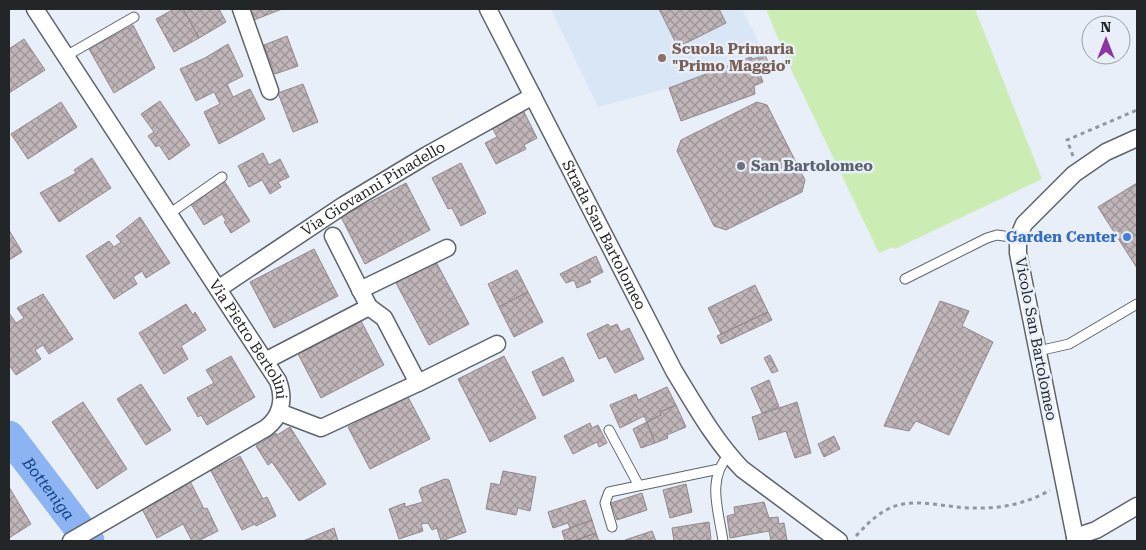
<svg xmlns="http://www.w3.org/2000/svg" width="1146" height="550" font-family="'Roboto Serif',serif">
  <defs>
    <pattern id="building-cross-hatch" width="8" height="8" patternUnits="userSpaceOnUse" patternTransform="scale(1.25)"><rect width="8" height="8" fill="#c0b5b9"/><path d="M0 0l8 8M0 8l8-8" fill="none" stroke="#9c9396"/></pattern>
  </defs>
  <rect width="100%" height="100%" fill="#e8eff8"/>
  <path fill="#d9e6f5" d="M551,9H742L765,55L753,59L751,58L669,88L598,107Z"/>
  <path fill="#cbedb3" d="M766,9H975L1042,179L895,249L893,247L879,253L788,63Z"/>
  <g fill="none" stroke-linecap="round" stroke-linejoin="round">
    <path stroke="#8db4f2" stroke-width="31" id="s1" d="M9,436L89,541"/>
  </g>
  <path fill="url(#building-cross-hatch)" stroke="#93888c" d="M174,9H183L199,38L174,52L156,19Z
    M183,9H219L226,22L199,38Z
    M250,9H282L254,20Z
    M659,9H719L726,23L678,47Z
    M133,25L155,68L114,93L89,49Z
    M287,36L298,66L275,74L264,45Z
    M24,39L45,70L9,93V49Z
    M228,44L243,76L227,84L233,97L250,89L265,119L219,144L204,112L220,104L214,92L196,101L180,69L205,58Z
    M765,55L770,66L759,71L763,82L754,86L755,94L681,121L669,88L751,57L753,59Z
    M303,84L318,122L293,132L278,93Z
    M160,101L190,145L169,160L159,145L156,147L148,136L154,132L141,114Z
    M61,102L77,127L28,159L11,134Z
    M757,102L767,105L805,180L802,192L726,230L714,226L677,151L681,140Z
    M522,108L537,138L524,145L526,149L496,164L485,143L497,137L493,129L496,126L494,123Z
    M263,153L269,165L280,159L289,177L278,182L281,187L270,194L262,180L249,187L238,166Z
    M92,158L111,188L59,222L40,193L76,173L74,170Z
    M461,163L486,213L461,226L452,208L448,209L432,178Z
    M223,179L250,221L231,233L224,222L226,221L222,214L204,225L189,201Z
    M406,183L430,230L365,264L341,217Z
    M1137,183V268L1098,207Z
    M140,217L170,263L146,278L142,271L133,277L137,284L114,299L86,256L109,241L114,247L121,242L116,236Z
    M9,230L22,252L9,260Z
    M314,249L338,296L274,328L250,282Z
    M596,256L603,272L589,279L591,282L577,288L574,280L566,283L560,274Z
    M435,260L469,324L429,345L395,281Z
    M517,270L528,292L499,307L488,284Z
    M755,285L768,312L721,334L708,308Z
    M528,292L543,322L514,337L499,307Z
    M43,294L73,339L49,354L43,345L35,350L41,359L16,375L9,365V313L16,323L24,318L17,308Z
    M940,301L969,311L962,326L993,342L949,435L916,421L909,431L884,426Z
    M186,304L193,315L195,312L206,330L181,346L188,359L164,374L139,333Z
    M768,312L772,320L721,344L717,336Z
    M361,321L384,365L321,398L298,354Z
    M608,324L610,327L617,324L621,332L629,328L644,359L615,373L606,356L599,359L587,334Z
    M770,355L778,371L772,373L764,358Z
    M231,356L255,397L207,425L201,415L198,417L187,398L214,383L206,370Z
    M504,356L536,418L490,442L458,379Z
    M563,357L574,381L543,396L532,372Z
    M769,380L779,407L762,413L751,388Z
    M141,384L171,430L146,445L117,399Z
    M667,387L676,405L660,412L661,415L647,422L644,416L620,428L610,405L636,394L638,400Z
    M408,397L430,439L370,469L348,427Z
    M83,402L127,469L97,489L52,422Z
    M797,402L811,453L795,458L786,431L759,440L752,417Z
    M676,405L686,427L667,435L668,438L655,443L647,422L661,415L660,412Z
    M647,422L655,443L641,448L633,429Z
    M590,423L592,428L598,425L607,443L599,447L597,442L573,454L564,436Z
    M290,427L326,484L299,501L272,462L268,465L256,446L276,433L277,435Z
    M834,436L840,449L824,457L818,444Z
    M240,456L263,499L267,497L276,516L256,526L255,524L242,530L211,471Z
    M503,471L536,477L530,511L518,508L516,515L486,509L491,483L500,485Z
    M445,479L449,480L466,532L441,541L437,528L432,530L428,523L421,524L423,531L399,539L389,509L405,503V507L423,502L419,491L421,488Z
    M190,481L204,509L207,508L218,531L198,541H192L183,524L157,538L141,507Z
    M686,484L692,512L670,518L663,490Z
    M9,487L31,524L9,538Z
    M642,493L647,510L617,520L611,503Z
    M585,500L592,520L570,528L568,523L553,528L548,512Z
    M764,502L769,518L778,517L779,524L784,523L787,540L771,541L769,531L730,538L727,516L735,514L734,507Z
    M592,520L596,533L575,541H565L562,531Z
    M709,522L711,539L704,541H674L672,528Z
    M334,528L338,541H303Z
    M652,531L656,541H626L625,540Z
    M596,533L599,541H575V540Z"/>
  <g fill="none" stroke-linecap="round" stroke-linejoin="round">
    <g stroke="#5e646b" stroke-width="11">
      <path id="service" d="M66,56L134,17
        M169,214L222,177
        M905,279L987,238L997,235L1018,238
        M1038,351L1069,344L1137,304
        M609,430L638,484
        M612,527L605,503L609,492L719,469
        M723,541C719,512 706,479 729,455"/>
    </g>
    <g stroke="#5e646b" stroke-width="19">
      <g id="minor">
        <path id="s2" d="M35,9L278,381C285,399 281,417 266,428L71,541"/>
        <path d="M241,9L270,91"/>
        <path id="s3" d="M488,9L674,371C695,405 714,440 742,469L839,541"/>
        <path id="s4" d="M218,289L344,205L427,155L533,96"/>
        <path d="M360,290L447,248"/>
        <path d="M265,361L369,307L333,236"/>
        <path d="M418,383L497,344"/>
        <path d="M279,412L321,428L418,383L384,318L369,307"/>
        <path d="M1075,537L1018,253V238L1024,224L1074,174L1106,152L1137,138"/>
        <path d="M1076,541L1075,537L1096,530L1137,506"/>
      </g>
    </g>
    <path stroke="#91979d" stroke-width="3" stroke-dasharray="4 4" stroke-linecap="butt" d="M1073,156L1067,140L1137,110
      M856,536C866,525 875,516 888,509C914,496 944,508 972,508C999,509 1027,504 1050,490"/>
    <use href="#service" stroke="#fff" stroke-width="9"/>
    <use href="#minor" stroke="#fff" stroke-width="16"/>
  </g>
  <circle fill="#8d6e63" stroke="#e8eff8" stroke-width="2" cx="662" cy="58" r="5"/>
  <circle fill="#6b7280" stroke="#e8eff8" stroke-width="2" cx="741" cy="166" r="5"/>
  <circle fill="#3f7fe0" stroke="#e8eff8" stroke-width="2" cx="1127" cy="237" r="5"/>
  <g text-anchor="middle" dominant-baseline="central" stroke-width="5" stroke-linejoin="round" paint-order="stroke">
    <g font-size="15" font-weight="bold" fill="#785e54" stroke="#e8eff8" text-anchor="start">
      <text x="672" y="49">Scuola Primaria<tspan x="672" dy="17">"Primo Maggio"</tspan></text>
    </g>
    <g font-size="15" font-weight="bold" fill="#5b616d" stroke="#e8eff8" text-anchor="start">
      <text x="751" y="166">San Bartolomeo</text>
    </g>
    <g font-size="15" fill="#232629" stroke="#e8eff8">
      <text stroke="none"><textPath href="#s4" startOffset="185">Via Giovanni Pinadello</textPath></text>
      <text stroke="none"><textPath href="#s3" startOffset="254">Strada San Bartolomeo</textPath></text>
      <text transform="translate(1036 339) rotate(79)">Vicolo San Bartolomeo</text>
      <text stroke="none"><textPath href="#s2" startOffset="394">Via Pietro Bertolini</textPath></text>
    </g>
    <g font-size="15" font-weight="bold" fill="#366cbe" stroke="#e8eff8" text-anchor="end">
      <text x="1117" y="237">Garden Center</text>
    </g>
    <g font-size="16" font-style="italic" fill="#113f86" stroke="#e8eff8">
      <text stroke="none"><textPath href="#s1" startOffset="66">Botteniga</textPath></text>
    </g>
  </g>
  <rect width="1146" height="550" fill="none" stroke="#232629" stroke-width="20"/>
  <g transform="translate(1106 40)"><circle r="24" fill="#e8eff8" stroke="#999fa5"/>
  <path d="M0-4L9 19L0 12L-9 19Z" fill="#8b36a3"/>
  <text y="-8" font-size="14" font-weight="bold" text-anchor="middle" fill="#232629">N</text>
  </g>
</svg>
